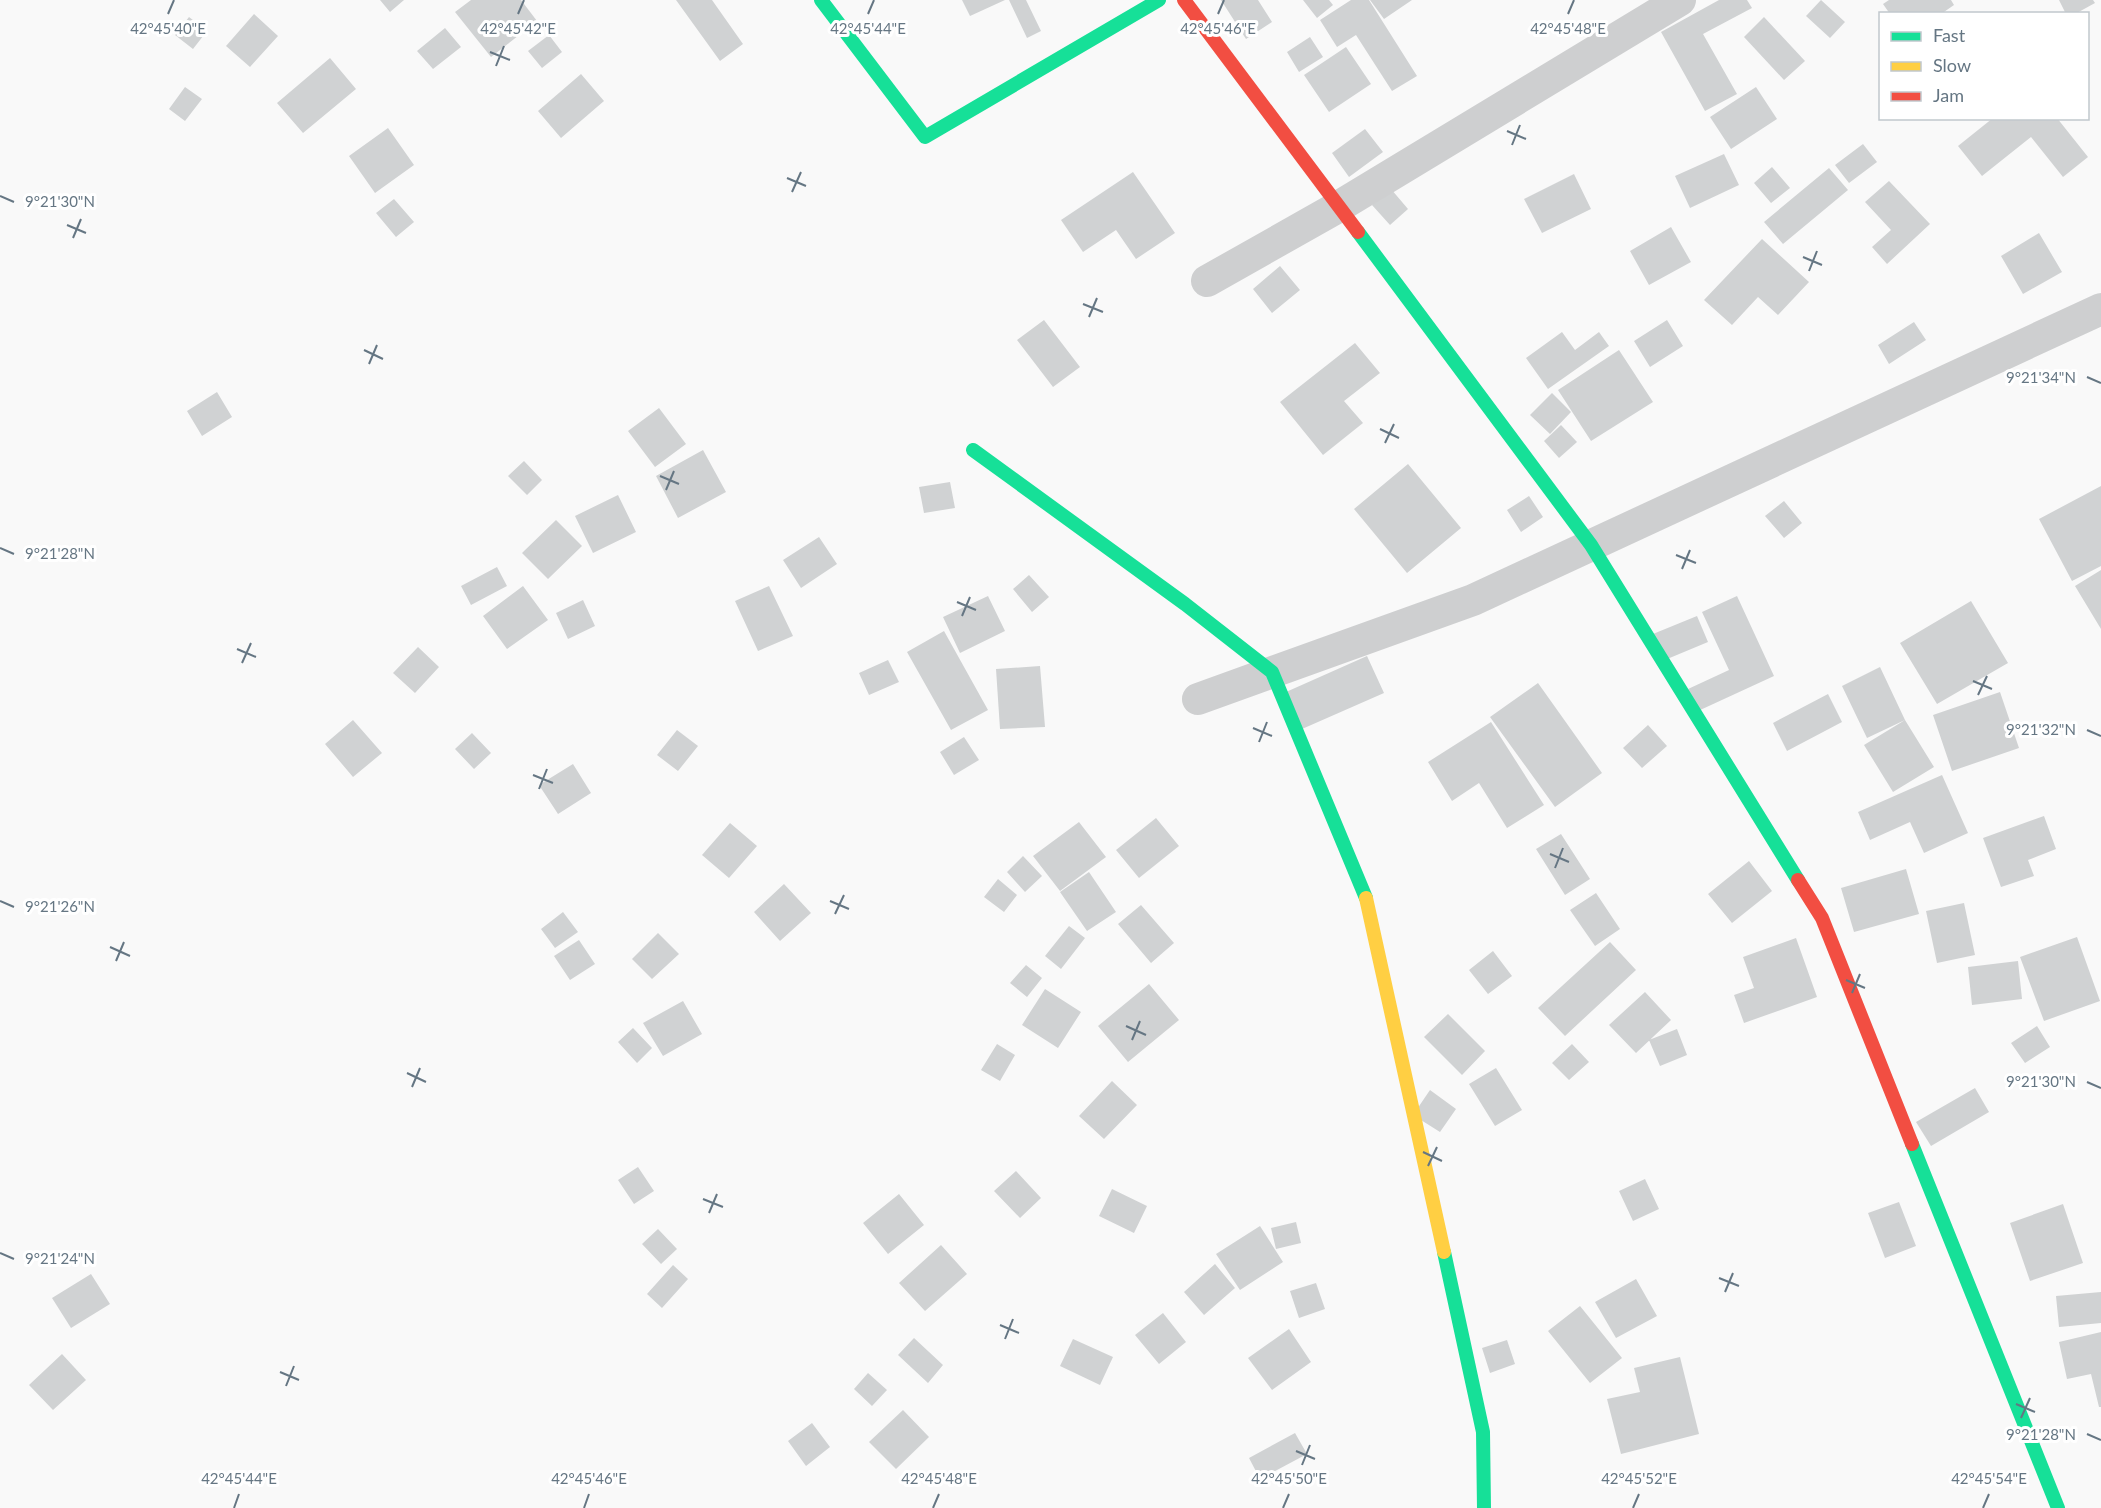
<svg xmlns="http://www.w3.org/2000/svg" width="2101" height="1508" font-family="Lato,sans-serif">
  <rect width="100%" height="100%" fill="#f9f9f9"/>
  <path fill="#d0d2d3" d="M380,0H404L390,12Z
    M471,0H521L537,21L491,57L455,12Z
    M676,0H712L743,44L720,61Z
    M962,0H1005L970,16Z
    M1009,0H1026L1041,31L1027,38Z
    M1221,0H1258L1272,22L1246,39Z
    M1303,0H1329L1333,5L1317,18Z
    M1351,0H1369L1417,76L1392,91L1356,35L1337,47L1320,20Z
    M1370,0H1412L1384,19Z
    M1719,0H1747L1752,8L1703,34L1737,94L1705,111L1661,32Z
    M1821,0L1845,22L1830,38L1806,16Z
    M1889,0H1951L1954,5L1941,14H1890L1883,4Z
    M2059,0H2093L2095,3L2075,14H2066Z
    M254,14L278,36L250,67L226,46Z
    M189,17L207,31L193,49L175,35Z
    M1764,17L1805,61L1784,80L1744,37Z
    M445,28L461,47L433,69L417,51Z
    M549,35L562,52L542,68L528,51Z
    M1310,37L1323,57L1299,72L1287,52Z
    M1346,47L1371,84L1329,112L1304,75Z
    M330,58L356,89L303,133L277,103Z
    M581,74L604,101L561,138L538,111Z
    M185,87L202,99L185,121L169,109Z
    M1756,87L1777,119L1731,149L1710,117Z
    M1993,118H2057L2088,157L2063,177L2031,137L1982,176L1958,146Z
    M388,128L414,165L375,193L349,156Z
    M1365,129L1383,152L1349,177L1332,153Z
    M1863,144L1877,162L1849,183L1835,165Z
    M1724,154L1739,185L1690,208L1675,176Z
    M1772,167L1790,188L1771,203L1754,183Z
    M1829,168L1848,190L1783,244L1764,222Z
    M1133,172L1175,233L1136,259L1116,230L1083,252L1061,220Z
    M1574,174L1591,209L1542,233L1524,199Z
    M1889,181L1930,224L1887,264L1872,247L1891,230L1865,202Z
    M1391,189L1408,209L1390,225L1372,205Z
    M394,199L414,222L396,237L376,213Z
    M1671,227L1691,262L1649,285L1630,251Z
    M2039,233L2062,272L2023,294L2001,256Z
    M1762,239L1809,282L1778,315L1758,297L1732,325L1704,300Z
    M1280,266L1300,290L1272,313L1253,289Z
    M1044,320L1080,367L1053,387L1017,340Z
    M1667,320L1683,346L1650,367L1634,341Z
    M1914,322L1926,340L1889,364L1878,345Z
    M1562,332L1575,350L1599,332L1609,346L1548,389L1526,358Z
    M1355,343L1380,373L1344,401L1363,423L1323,455L1280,402Z
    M1619,350L1653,402L1591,441L1558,390Z
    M217,392L232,417L202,436L187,411Z
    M1552,393L1571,412L1550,434L1530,415Z
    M659,408L686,444L655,467L628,431Z
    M1561,425L1577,442L1559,458L1544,441Z
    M703,450L726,492L678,518L656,476Z
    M524,461L542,480L527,495L508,476Z
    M1408,464L1461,528L1407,573L1354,509Z
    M950,482L955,508L924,513L919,487Z
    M2101,486V566L2072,581L2039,519Z
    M618,495L636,532L593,553L575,516Z
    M1529,496L1543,517L1521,532L1507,510Z
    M1784,501L1802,523L1784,538L1765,516Z
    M556,520L582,546L548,579L522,553Z
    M819,537L837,564L801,588L783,560Z
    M497,567L507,586L471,605L461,586Z
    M2101,570V629L2075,586Z
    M1029,575L1049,597L1032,612L1013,589Z
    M523,586L548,620L507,649L483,616Z
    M769,586L793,636L758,651L735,601Z
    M988,596L1005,631L960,653L943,617Z
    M1737,596L1774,676L1698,711L1688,689L1729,670L1702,612Z
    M583,600L595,626L568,639L556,613Z
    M1971,601L2008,663L1937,704L1900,643Z
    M1697,616L1708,642L1660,662L1648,636Z
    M944,631L988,710L951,730L907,652Z
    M418,647L439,667L415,693L393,673Z
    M1367,656L1384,693L1302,729L1286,692Z
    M888,660L899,682L869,695L859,673Z
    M1040,666L1045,727L1000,729L996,669Z
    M1880,667L1905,720L1867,738L1842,686Z
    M1538,683L1602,773L1555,807L1490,717Z
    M2000,692L2019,748L1952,771L1933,715Z
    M1828,694L1842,722L1787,751L1773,723Z
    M353,720L382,753L353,777L325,744Z
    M1905,720L1934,767L1893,792L1864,745Z
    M1491,722L1544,805L1507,828L1479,783L1452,801L1428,762Z
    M1648,725L1667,746L1642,768L1623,748Z
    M677,730L698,746L678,771L657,755Z
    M472,733L491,753L474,769L455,749Z
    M964,737L979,760L954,775L940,752Z
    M573,764L591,793L558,814L539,785Z
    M1942,775L1968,833L1924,853L1910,822L1870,840L1858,812Z
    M2044,816L2056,849L2028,860L2034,876L2001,887L1983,838Z
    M1156,818L1179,846L1139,878L1116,850Z
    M1079,822L1106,857L1060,891L1033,856Z
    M730,823L757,846L729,878L702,855Z
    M1561,834L1590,879L1565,895L1536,849Z
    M1023,856L1042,876L1025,892L1007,872Z
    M1749,861L1772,891L1732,923L1708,894Z
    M1906,869L1919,914L1854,932L1841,888Z
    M1089,872L1116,912L1087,931L1060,892Z
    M998,879L1017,895L1004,912L984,897Z
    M784,884L811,913L780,941L754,912Z
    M1596,893L1620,929L1595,946L1570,910Z
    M1964,903L1975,955L1937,963L1926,911Z
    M1141,905L1174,943L1151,963L1118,924Z
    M563,912L578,932L555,948L541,929Z
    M1069,926L1085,938L1061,969L1045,956Z
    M658,933L679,954L652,979L632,959Z
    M2077,937L2100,1001L2044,1021L2020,957Z
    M1796,938L1817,997L1744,1023L1734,995L1754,988L1743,957Z
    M579,940L595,964L570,980L554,956Z
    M1610,942L1636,970L1565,1036L1538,1008Z
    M1493,951L1512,976L1488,994L1469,970Z
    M2018,961L2022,999L1972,1005L1968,967Z
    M1026,965L1042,978L1027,997L1010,983Z
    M1149,984L1179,1020L1128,1062L1098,1026Z
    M1045,989L1081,1012L1058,1048L1022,1025Z
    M1645,992L1671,1020L1636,1053L1609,1025Z
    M683,1001L702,1034L663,1056L643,1023Z
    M1448,1014L1485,1051L1462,1075L1424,1037Z
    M2037,1026L2050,1047L2025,1063L2011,1043Z
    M633,1028L652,1048L637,1063L618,1042Z
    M1677,1029L1687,1055L1660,1066L1649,1040Z
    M997,1044L1015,1055L1000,1081L981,1070Z
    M1572,1044L1589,1062L1569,1080L1552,1063Z
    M1496,1068L1522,1110L1495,1126L1469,1084Z
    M1112,1081L1137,1105L1104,1139L1079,1116Z
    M1975,1088L1989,1112L1931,1146L1916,1122Z
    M1430,1090L1456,1109L1440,1132L1413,1115Z
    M638,1167L654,1191L634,1204L618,1180Z
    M1016,1171L1041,1198L1020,1218L994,1191Z
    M1645,1179L1659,1209L1633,1221L1619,1191Z
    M1112,1189L1147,1206L1134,1233L1099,1216Z
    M899,1194L924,1225L888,1254L863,1223Z
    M1899,1202L1916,1246L1885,1258L1868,1213Z
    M2063,1204L2083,1263L2030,1281L2010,1223Z
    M1296,1222L1301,1243L1276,1249L1271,1228Z
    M1260,1226L1283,1262L1240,1290L1216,1254Z
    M658,1229L677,1249L661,1264L642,1244Z
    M941,1245L967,1274L925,1311L899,1283Z
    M1215,1264L1235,1288L1204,1315L1184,1292Z
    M673,1265L688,1279L662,1308L647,1294Z
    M91,1274L110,1304L71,1328L52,1298Z
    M1636,1279L1657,1316L1616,1338L1595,1302Z
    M1316,1283L1325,1309L1299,1318L1290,1291Z
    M2101,1292V1323L2059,1327L2056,1296Z
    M1580,1306L1622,1358L1590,1383L1548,1331Z
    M1163,1313L1186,1342L1159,1364L1135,1335Z
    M1289,1329L1311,1362L1272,1390L1248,1358Z
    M2101,1332V1407H2099L2091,1374L2067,1379L2059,1342Z
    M914,1338L943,1365L928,1383L898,1355Z
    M1073,1339L1113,1357L1100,1385L1060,1366Z
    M1507,1340L1515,1364L1490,1373L1482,1348Z
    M62,1354L86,1380L53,1410L29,1385Z
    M1680,1357L1699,1434L1621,1454L1607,1399L1640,1392L1634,1368Z
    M868,1373L887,1390L872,1406L854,1389Z
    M903,1410L929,1437L896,1469L869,1442Z
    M812,1423L830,1447L806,1466L788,1441Z
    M1295,1433L1307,1454L1260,1479L1249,1458Z"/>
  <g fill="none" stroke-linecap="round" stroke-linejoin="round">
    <path stroke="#cecfd0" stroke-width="32" d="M1207,281L1338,207L1680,0
      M1198,699L1473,600L2101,309"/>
    <path stroke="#16e098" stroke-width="14" d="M821,0L925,137L1159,0
      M1358,232L1591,545L1798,880
      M973,450L1185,604L1272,672L1366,898
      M1912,1144L2058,1508
      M1444,1252L1483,1432L1484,1508"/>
    <path stroke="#ffcf43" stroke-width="14" d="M1366,898L1444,1252"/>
    <path stroke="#f24e42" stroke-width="14" d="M1184,0L1358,232
      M1798,880L1822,918L1912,1144"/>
  </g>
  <path fill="none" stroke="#657683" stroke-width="2" d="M168,14L174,0M518,14L524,0M868,14L874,0M1218,14L1224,0M1568,14L1574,0M490,52L510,60M496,66L504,46M1507,131L1526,139M1512,145L1520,125M787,178L806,186M792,192L801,172M0,196L14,202M67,225L86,233M73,238L81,219M1803,257L1822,265M1809,271L1817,251M1083,304L1103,312M1089,317L1097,298M364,350L383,359M369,364L377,345M2087,377L2101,383M1380,429L1399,438M1385,443L1394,424M660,476L679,484M666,490L674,471M0,548L14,554M1676,555L1696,563M1682,569L1690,550M957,602L976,610M962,616L970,597M237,649L256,657M242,663L251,643M1973,681L1992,689M1978,695L1987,676M1253,728L1272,736M2087,730L2101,736M1259,742L1267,722M533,775L553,783M539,789L547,769M1550,854L1569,862M1555,868L1563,848M0,901L14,907M830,901L849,909M835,914L844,895M110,947L130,956M116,961L124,942M1846,980L1865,988M1852,993L1860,974M1126,1026L1146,1035M1132,1040L1140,1021M407,1073L426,1082M2087,1082L2101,1088M412,1087L420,1068M1423,1152L1442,1161M1428,1166L1437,1147M703,1199L723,1207M709,1213L717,1194M0,1253L14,1259M1719,1278L1739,1286M1725,1292L1733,1273M1000,1325L1019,1333M1005,1339L1013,1319M280,1372L299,1380M286,1386L294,1366M2016,1404L2035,1412M2021,1418L2030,1398M2087,1434L2101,1440M1296,1451L1315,1459M1302,1465L1310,1445M234,1508L239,1494M584,1508L589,1494M933,1508L939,1494M1283,1508L1289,1494M1633,1508L1639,1494M1983,1508L1989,1494"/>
  <g font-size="15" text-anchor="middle" fill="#657683" stroke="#fff" stroke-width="6" stroke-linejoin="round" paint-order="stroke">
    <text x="168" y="34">42°45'40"E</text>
    <text x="518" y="34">42°45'42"E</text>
    <text x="868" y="34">42°45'44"E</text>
    <text x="1218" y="34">42°45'46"E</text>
    <text x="1568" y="34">42°45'48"E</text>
    <text x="60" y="207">9°21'30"N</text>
    <text x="2041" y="383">9°21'34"N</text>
    <text x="60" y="559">9°21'28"N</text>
    <text x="2041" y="735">9°21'32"N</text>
    <text x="60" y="912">9°21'26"N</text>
    <text x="2041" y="1087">9°21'30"N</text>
    <text x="60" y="1264">9°21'24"N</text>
    <text x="2041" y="1440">9°21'28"N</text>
    <text x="239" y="1484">42°45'44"E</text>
    <text x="589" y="1484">42°45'46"E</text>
    <text x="939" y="1484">42°45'48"E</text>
    <text x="1289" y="1484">42°45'50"E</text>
    <text x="1639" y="1484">42°45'52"E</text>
    <text x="1989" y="1484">42°45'54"E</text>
  </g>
  <rect x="1879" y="12" width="210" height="108" fill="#ffffff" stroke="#c1c8cd" stroke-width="1.5"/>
  <rect x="1891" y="32" width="30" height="9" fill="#16e098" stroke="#c1c8cd" stroke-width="1.5"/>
  <text x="1933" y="42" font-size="18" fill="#657683">Fast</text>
  <rect x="1891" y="62" width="30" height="9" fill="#ffcf43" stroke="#c1c8cd" stroke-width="1.5"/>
  <text x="1933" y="72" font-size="18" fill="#657683">Slow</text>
  <rect x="1891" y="92" width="30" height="9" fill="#f24e42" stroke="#c1c8cd" stroke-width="1.5"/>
  <text x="1933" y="102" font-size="18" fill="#657683">Jam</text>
</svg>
